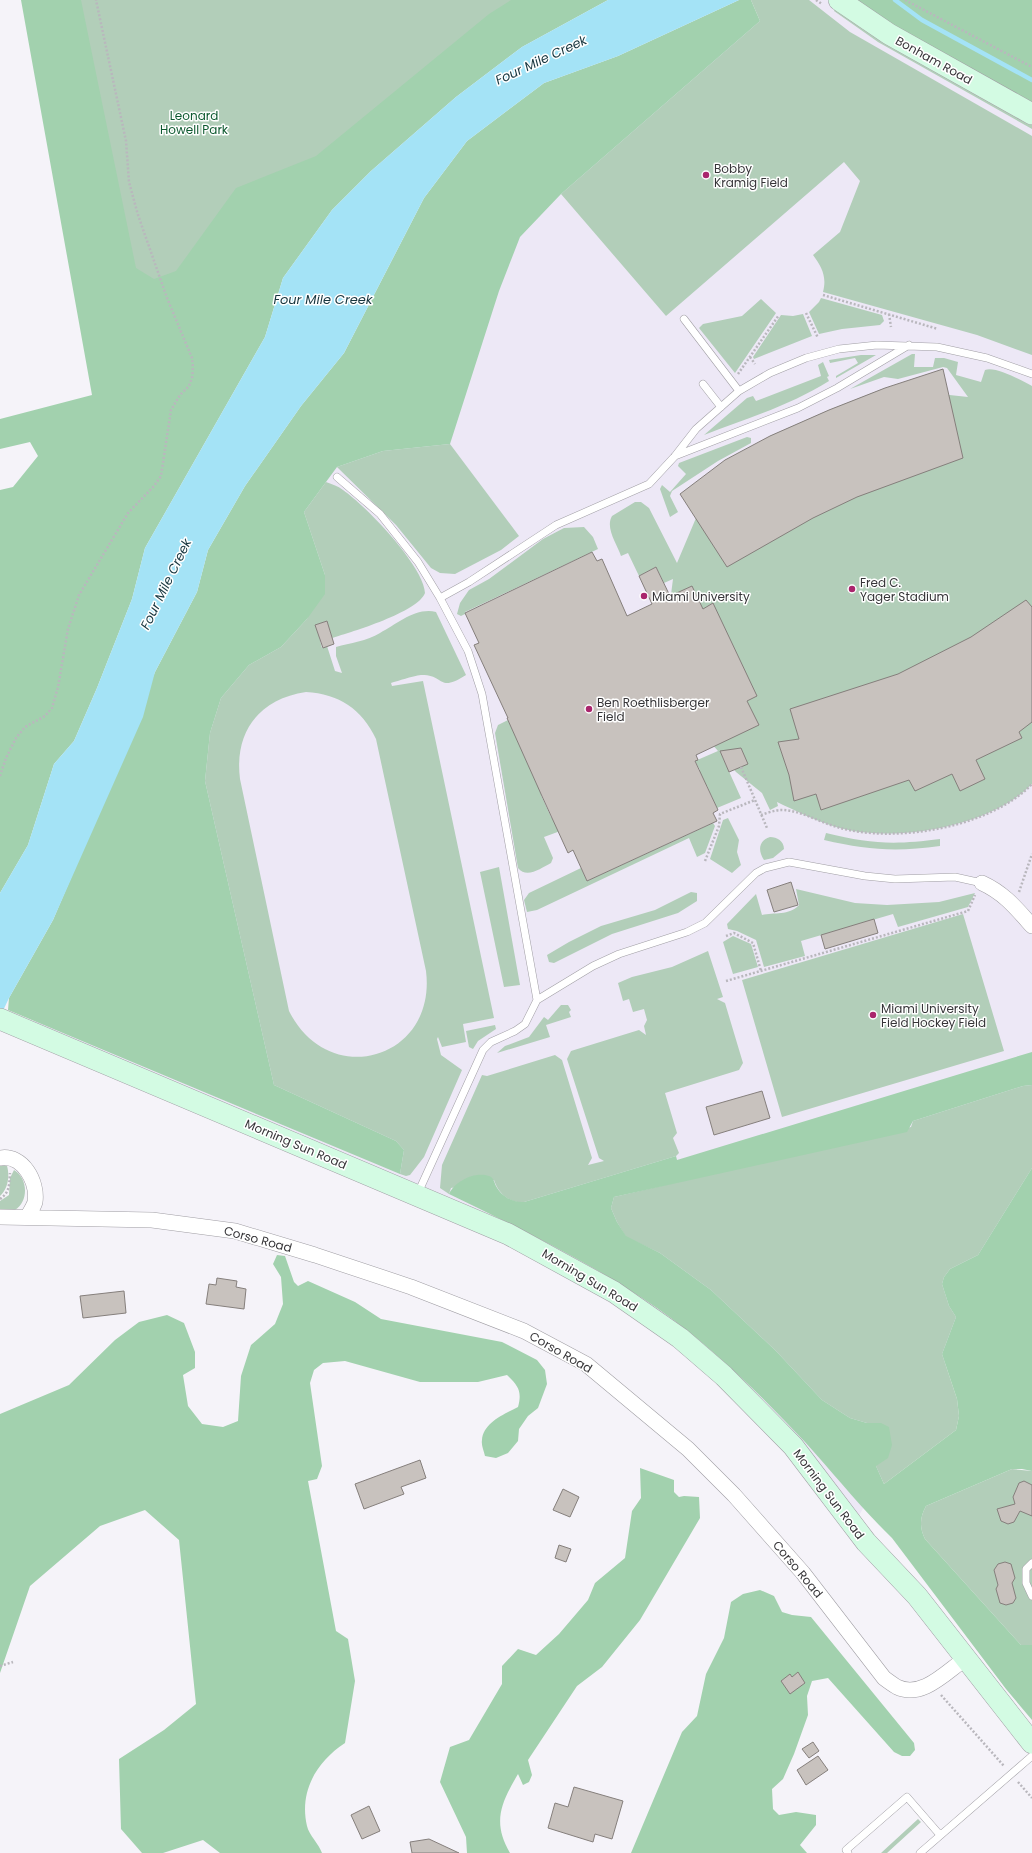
<svg xmlns="http://www.w3.org/2000/svg" width="1032" height="1853" font-family="Poppins,sans-serif">
  <rect width="100%" height="100%" fill="#f5f3f9"/>
  <path fill="#ede8f6" d="M796,0H1032V1213L853,1526L793,1446L614,1292L29,1031L477,171Z"/>
  <path fill="#b2ceb9" fill-rule="evenodd" d="M43,0H549L119,346Z
    M751,0H809L850,32L1032,136V355L977,335L823,292C827,277 822,267 813,255L840,232L860,181L844,162L666,316L561,194L760,21Z
    M835,8L1032,122V129L878,42L834,11Z
    M821,298L882,315L884,321L880,325L842,329L819,334L809,312L819,302Z
    M761,299L776,313L735,373L699,328L703,324L742,316Z
    M803,314L812,336L754,359L753,357L781,315L793,316Z
    M912,354H915L914,367H933L935,358H944L958,362L956,375L981,382L985,370C996,366 1022,381 1032,386V784C991,827 892,844 836,827C816,821 796,811 777,802L778,806L770,810L762,793L736,772L722,756L741,798L717,808L707,786L694,773L700,770L695,761L718,751L711,743L669,610L673,579L664,583L656,567L639,576L628,553L621,556C617,544 605,528 612,516L635,502H641L649,508L677,563L696,518L770,436L829,410L885,388L968,397L947,368L943,367L898,379L884,377L850,389Z
    M861,355H876L836,378V376L858,363L855,358L830,363L829,360Z
    M823,362L829,376L827,377L829,381C791,405 746,419 704,435L747,398L753,396L756,401L821,376L818,365Z
    M747,437L751,438V443L718,461L672,491L670,496L678,512L670,517L660,489L662,485L670,492L686,474L678,466L679,463Z
    M450,444L519,536L501,550L455,574L440,573L431,568L396,525L337,467L383,451Z
    M326,482C331,484 338,486 343,490C365,505 424,566 425,593C418,612 352,632 332,638L327,621L316,625L322,648L327,646L335,671L342,673L336,656V647C350,643 367,641 380,633C397,624 416,607 436,612L466,675C438,693 445,675 422,675C416,675 398,681 391,683L392,686L423,681L494,1018L463,1024L466,1042L442,1047L438,1037L437,1039L441,1055L462,1070L424,1157L410,1175L406,1176L400,1174L404,1150L396,1141L274,1085L205,781L210,733L221,698L249,665L281,647L307,619L325,575L304,512ZM306,692C339,694 362,709 376,739L426,971C437,1059 329,1091 289,1011L240,779C234,732 259,699 306,692Z
    M584,527L593,537L598,549L465,612V614L461,616L457,614L460,603L469,590L489,579L543,539L564,528Z
    M508,720L535,779L546,792L541,795L551,817L563,830L544,837L553,858L551,863C541,868 527,879 518,868L495,733L498,725Z
    M728,818L739,840L737,852L741,865L732,873L710,859L723,820Z
    M713,823L715,826L705,853L697,857L689,838L537,910L527,912L524,900L529,893L581,868L587,881Z
    M826,833C870,844 895,845 940,839V846C896,852 867,850 824,840Z
    M770,837C777,837 784,841 784,849L773,858L764,860C758,851 758,841 770,837Z
    M499,867L520,985L504,987L480,872Z
    M796,889L855,903L887,905L939,902L975,893L968,907L898,927L893,914L801,941L805,956L764,967L756,940L737,931L728,929L727,924L756,894L762,915C774,912 789,916 799,905Z
    M691,892L697,893V901L678,913L612,934L554,963L549,962L547,955L569,942L601,926L655,910Z
    M963,914L1004,1051L782,1117L742,980Z
    M733,936L751,944L758,967L733,974L723,942Z
    M708,951L723,997L717,999L725,1003L743,1063L739,1070L665,1093L677,1133L673,1138L679,1153L676,1156L524,1202C510,1204 498,1193 494,1180L451,1188L449,1194L440,1188L442,1165L482,1075L487,1076L555,1055L562,1060L592,1158L588,1165L604,1161L599,1158L567,1059L571,1051L639,1030L646,1035L644,1026L647,1020L644,1009L633,1012L629,999L623,1001L618,983L632,977L672,967Z
    M561,1005H568L571,1010L569,1012L571,1017L546,1025L550,1037L497,1053L505,1046L529,1037L544,1017L548,1020Z
    M495,1025L496,1029L478,1041L473,1049L469,1047L466,1031Z
    M1032,1085V1168L978,1255L950,1269L944,1277L942,1284L949,1306L956,1317L942,1354L957,1399L959,1416L956,1430L884,1484L876,1466L881,1423H867L850,1418L822,1400L776,1351L711,1290L660,1253L626,1237L617,1222L611,1208L614,1197L911,1127L913,1121L1023,1086Z
    M0,1165L7,1166C10,1176 8,1189 0,1196Z
    M14,1170C28,1178 29,1201 15,1210C11,1213 5,1212 0,1213V1201L9,1195L10,1178Z
    M1012,1469L1032,1471V1645H1021L925,1539C919,1527 920,1517 926,1506Z
    M918,1819L921,1822L887,1853H881Z"/>
  <path fill="#a2d1ae" d="M21,0H81L136,268L154,279L176,271L236,188L316,156L489,14L511,0H608L522,47L456,97L371,171L332,210L283,278L265,337L145,548L132,599L97,688L74,741L54,764L28,845L0,893V490L13,487L38,456L30,442L0,449V419L92,395Z
    M739,0H751L760,21L561,194L520,237L499,291L450,444L383,451L337,467L304,512L325,575V594L307,619L281,647L249,665L221,698L210,733L205,781L274,1085L396,1141L404,1150L400,1174L8,1010L9,998L53,920L91,831L155,672L197,592L208,550L245,486L301,406L344,353L424,198L467,141L544,83L618,56Z
    M857,0H1032V107L900,34Z
    M1032,1052V1085L1023,1086L913,1121L907,1132L614,1197L611,1208L617,1222L626,1236L660,1253L711,1290L776,1351L822,1400L850,1418L867,1423H881L889,1427L892,1445L888,1458L876,1466L884,1484L956,1430L959,1416L957,1399L942,1354L956,1317L949,1306L942,1284L944,1277L950,1269L978,1255L1032,1168V1471L1022,1469H1012L926,1506C920,1517 919,1527 925,1539L1021,1645H1032V1720L1006,1689L892,1538C861,1508 834,1474 805,1442C776,1411 746,1381 714,1353C637,1284 541,1239 449,1194C455,1181 475,1171 489,1176C494,1178 494,1182 496,1186C501,1196 513,1203 524,1202L676,1156L677,1160Z
    M277,1255L285,1256L294,1282L298,1286L308,1281L355,1302L381,1319L502,1342L537,1360L545,1370L547,1384L538,1408L528,1416L519,1429L518,1441L508,1453L496,1458L485,1456C484,1451 481,1445 482,1440C483,1423 504,1414 518,1407C522,1392 519,1386 507,1375L478,1382H420L345,1361L323,1363L314,1370L310,1383L322,1466L317,1479L308,1481L336,1631L348,1639L355,1681L345,1743C316,1762 299,1792 307,1826C309,1835 319,1844 322,1853H220L203,1840L163,1853H142L121,1829L119,1759L164,1730L196,1704L179,1540L145,1510L100,1526L30,1586L0,1673V1414L69,1385L115,1340L139,1322L167,1315L184,1323L195,1352V1368L183,1375L188,1406L202,1424L223,1427L238,1421L241,1376L251,1345L275,1324L283,1304L281,1277L273,1264Z
    M640,1468L674,1480V1492L679,1497L684,1496L699,1497L700,1518L640,1620L602,1667L577,1686L528,1760L532,1775L529,1782L523,1785L518,1774C501,1803 492,1822 510,1853H467L466,1837L440,1782L450,1747L469,1740L502,1684V1666L518,1649L536,1655L559,1634L588,1600L595,1583L625,1558L632,1511L641,1498Z
    M760,1590L774,1596L782,1612L792,1615L811,1617L914,1743L915,1750L910,1756H902L894,1752L828,1678L812,1681L807,1696L808,1715L794,1754L783,1779L772,1789L773,1809L779,1815L796,1812L816,1815V1825L800,1845L807,1853H631L682,1732L697,1716L706,1674L724,1638L731,1602L743,1594Z"/>
  <path fill="#a4e3f6" d="M608,0H739L618,56L544,83L467,141L424,198L344,353L301,406L245,486L208,550L197,592L155,672L143,717L53,920L9,998L0,1017V893L28,845L54,764L74,741L97,688L132,599L145,548L265,337L283,278L332,210L371,171L456,97L522,47Z"/>
  <g fill="none" stroke-linecap="round" stroke-linejoin="round">
    <path stroke="#a4e3f6" stroke-width="4.5" d="M895,0L922,20L1032,80"/>
  </g>
  <path fill="#c8c2be" stroke="#857f7c" d="M943,369L963,458L857,497L813,518L727,567L680,494L725,460L770,436L829,410L885,388Z
    M592,552L597,561L602,559L627,616L652,604L639,576L656,567L670,596L692,586L703,609L713,603L757,696L747,701L759,725L696,755L698,760L695,761L718,810L713,813L717,821L587,881L573,850L568,853L541,794L507,718H508L474,645L479,643L465,613Z
    M1026,600L1032,607V722L1019,732L1022,738L976,760L985,779L960,791L952,774L915,791L909,780L821,810L816,794L794,801L789,775L778,742L799,739L790,709L898,674L971,637Z
    M327,621L334,644L323,648L315,625Z
    M741,748L748,764L729,772L720,751Z
    M791,882L798,905L774,912L767,890Z
    M874,919L878,933L825,949L821,935Z
    M762,1091L770,1118L714,1135L706,1107Z
    M217,1278L237,1281L236,1287L246,1289L244,1309L206,1304L209,1284L216,1285Z
    M124,1291L126,1313L83,1318L80,1296Z
    M420,1460L426,1478L401,1487L404,1494L364,1509L355,1484Z
    M1024,1481L1032,1485V1516L1020,1511L1014,1522L1008,1524L1001,1521L997,1509L1015,1504L1013,1497L1019,1483Z
    M563,1489L579,1497L570,1517L553,1510Z
    M559,1545L571,1549L566,1562L555,1558Z
    M1005,1562L1011,1564L1015,1578L1012,1583L1016,1598L1013,1603L1006,1605L1000,1603L996,1589L998,1585L994,1570L998,1564Z
    M798,1672L805,1683L790,1694L781,1681L790,1674L792,1677Z
    M813,1742L819,1751L809,1758L802,1749Z
    M818,1756L828,1770L806,1785L797,1770Z
    M574,1787L623,1801L612,1839L595,1834L593,1842L548,1828L555,1803L568,1807Z
    M369,1806L380,1831L362,1839L351,1815Z
    M429,1839L459,1853H412L410,1842Z"/>
  <g fill="none" stroke-linecap="round" stroke-linejoin="round">
    <g stroke="#a09ea4" stroke-width="8">
      <path id="lane" d="M684,319L739,391
        M703,384L721,407
        M675,456L798,408L837,388L909,345
        M337,477L380,514L418,562L440,598L468,651L482,694L537,1000
        M440,598L469,582L556,525L649,484L675,456L696,429L739,391L770,373L806,358L839,349L877,345L937,347L987,358L1032,374
        M418,1193L483,1050L491,1042L515,1031L525,1024L537,1000L593,966L619,954L687,932L705,923L756,873L765,868L789,862L865,876L895,879L955,877L982,883
        M1032,1563L1026,1569V1583L1032,1596
        M848,1853L846,1850L907,1797L940,1835
        M920,1853L1032,1756"/>
    </g>
    <g stroke="#a09ea4" stroke-width="16">
      <path id="street" d="M982,883C1004,893 1016,908 1032,926
        M0,1158C23,1154 38,1182 35,1202C34,1206 30,1212 28,1216
        M0,1217L152,1220L235,1231L315,1255L411,1287L524,1331L586,1364L688,1449L734,1495L803,1573L884,1678C888,1681 892,1684 897,1687C922,1699 946,1672 965,1659"/>
    </g>
    <g stroke="#a09ea4" stroke-width="22">
      <path id="secondary" d="M839,0L889,34L1032,114
        M0,1019L508,1234L614,1292L680,1338L724,1376L793,1446L866,1542L917,1596L1032,1743"/>
    </g>
    <path stroke="#b9b7bd" stroke-width="2.5" stroke-dasharray="2 2" stroke-linecap="butt" d="M816,0L822,4
      M905,0L1032,67
      M823,295L938,329
      M806,313L818,338
      M889,314L891,327
      M750,357L755,364
      M738,374L779,315
      M741,767L767,828
      M0,776L6,758L16,738L25,727L45,716L52,708L58,687L68,629L79,595L128,513L154,486L161,476L171,410L180,395L189,386L192,378L193,368L192,358L167,298L138,215L129,182L126,141L96,0
      M761,815C767,813 775,810 781,810C801,810 818,822 837,827C893,844 990,828 1032,784
      M705,861L719,826L720,814L755,800
      M1019,892L1032,854
      M726,936L734,933L753,943L761,971
      M726,981L968,911L975,895
      M0,1199C10,1192 9,1185 10,1173
      M0,1666L13,1662
      M941,1695L1004,1766
      M1018,1782L1032,1798"/>
    <use href="#lane" stroke="#fff" stroke-width="7"/>
    <use href="#street" stroke="#fff" stroke-width="15"/>
    <use href="#secondary" stroke="#d3fbe3" stroke-width="21"/>
  </g>
  <g fill="#aa256d" stroke="#fff" stroke-width="1.5">
    <circle cx="706" cy="175" r="4"/>
    <circle cx="852" cy="589" r="4"/>
    <circle cx="644" cy="596" r="4"/>
    <circle cx="589" cy="709" r="4"/>
    <circle cx="873" cy="1015" r="4"/>
  </g>
  <g text-anchor="middle" dominant-baseline="central" stroke-width="3" stroke-linejoin="round" paint-order="stroke">
    <g font-size="12" fill="#363538" stroke="#fff">
      <text transform="translate(934 60) rotate(29)">Bonham Road</text>
      <text transform="translate(296 1144) rotate(23)">Morning Sun Road</text>
      <text transform="translate(258 1239) rotate(15)">Corso Road</text>
      <text transform="translate(590 1280) rotate(31)">Morning Sun Road</text>
      <text transform="translate(561 1352) rotate(30)">Corso Road</text>
      <text transform="translate(829 1494) rotate(53)">Morning Sun Road</text>
      <text transform="translate(798 1569) rotate(50)">Corso Road</text>
    </g>
    <g font-size="12" fill="#0d592f" stroke="#fff">
      <text x="194" y="115">Leonard<tspan x="194" dy="14">Howell Park</tspan></text>
    </g>
    <g font-size="12" fill="#363538" stroke="#fff" text-anchor="start">
      <text x="714" y="168">Bobby<tspan x="714" dy="14">Kramig Field</tspan></text>
      <text x="860" y="582">Fred C.<tspan x="860" dy="14">Yager Stadium</tspan></text>
      <text x="652" y="596">Miami University</text>
      <text x="597" y="702">Ben Roethlisberger<tspan x="597" dy="14">Field</tspan></text>
      <text x="881" y="1008">Miami University<tspan x="881" dy="14">Field Hockey Field</tspan></text>
    </g>
    <g font-size="13" font-style="italic" fill="#17363f" stroke="#fff">
      <text transform="translate(541 60) rotate(-25)">Four Mile Creek</text>
      <text x="323" y="299">Four Mile Creek</text>
      <text transform="translate(166 584) rotate(-64)">Four Mile Creek</text>
    </g>
  </g>
</svg>
